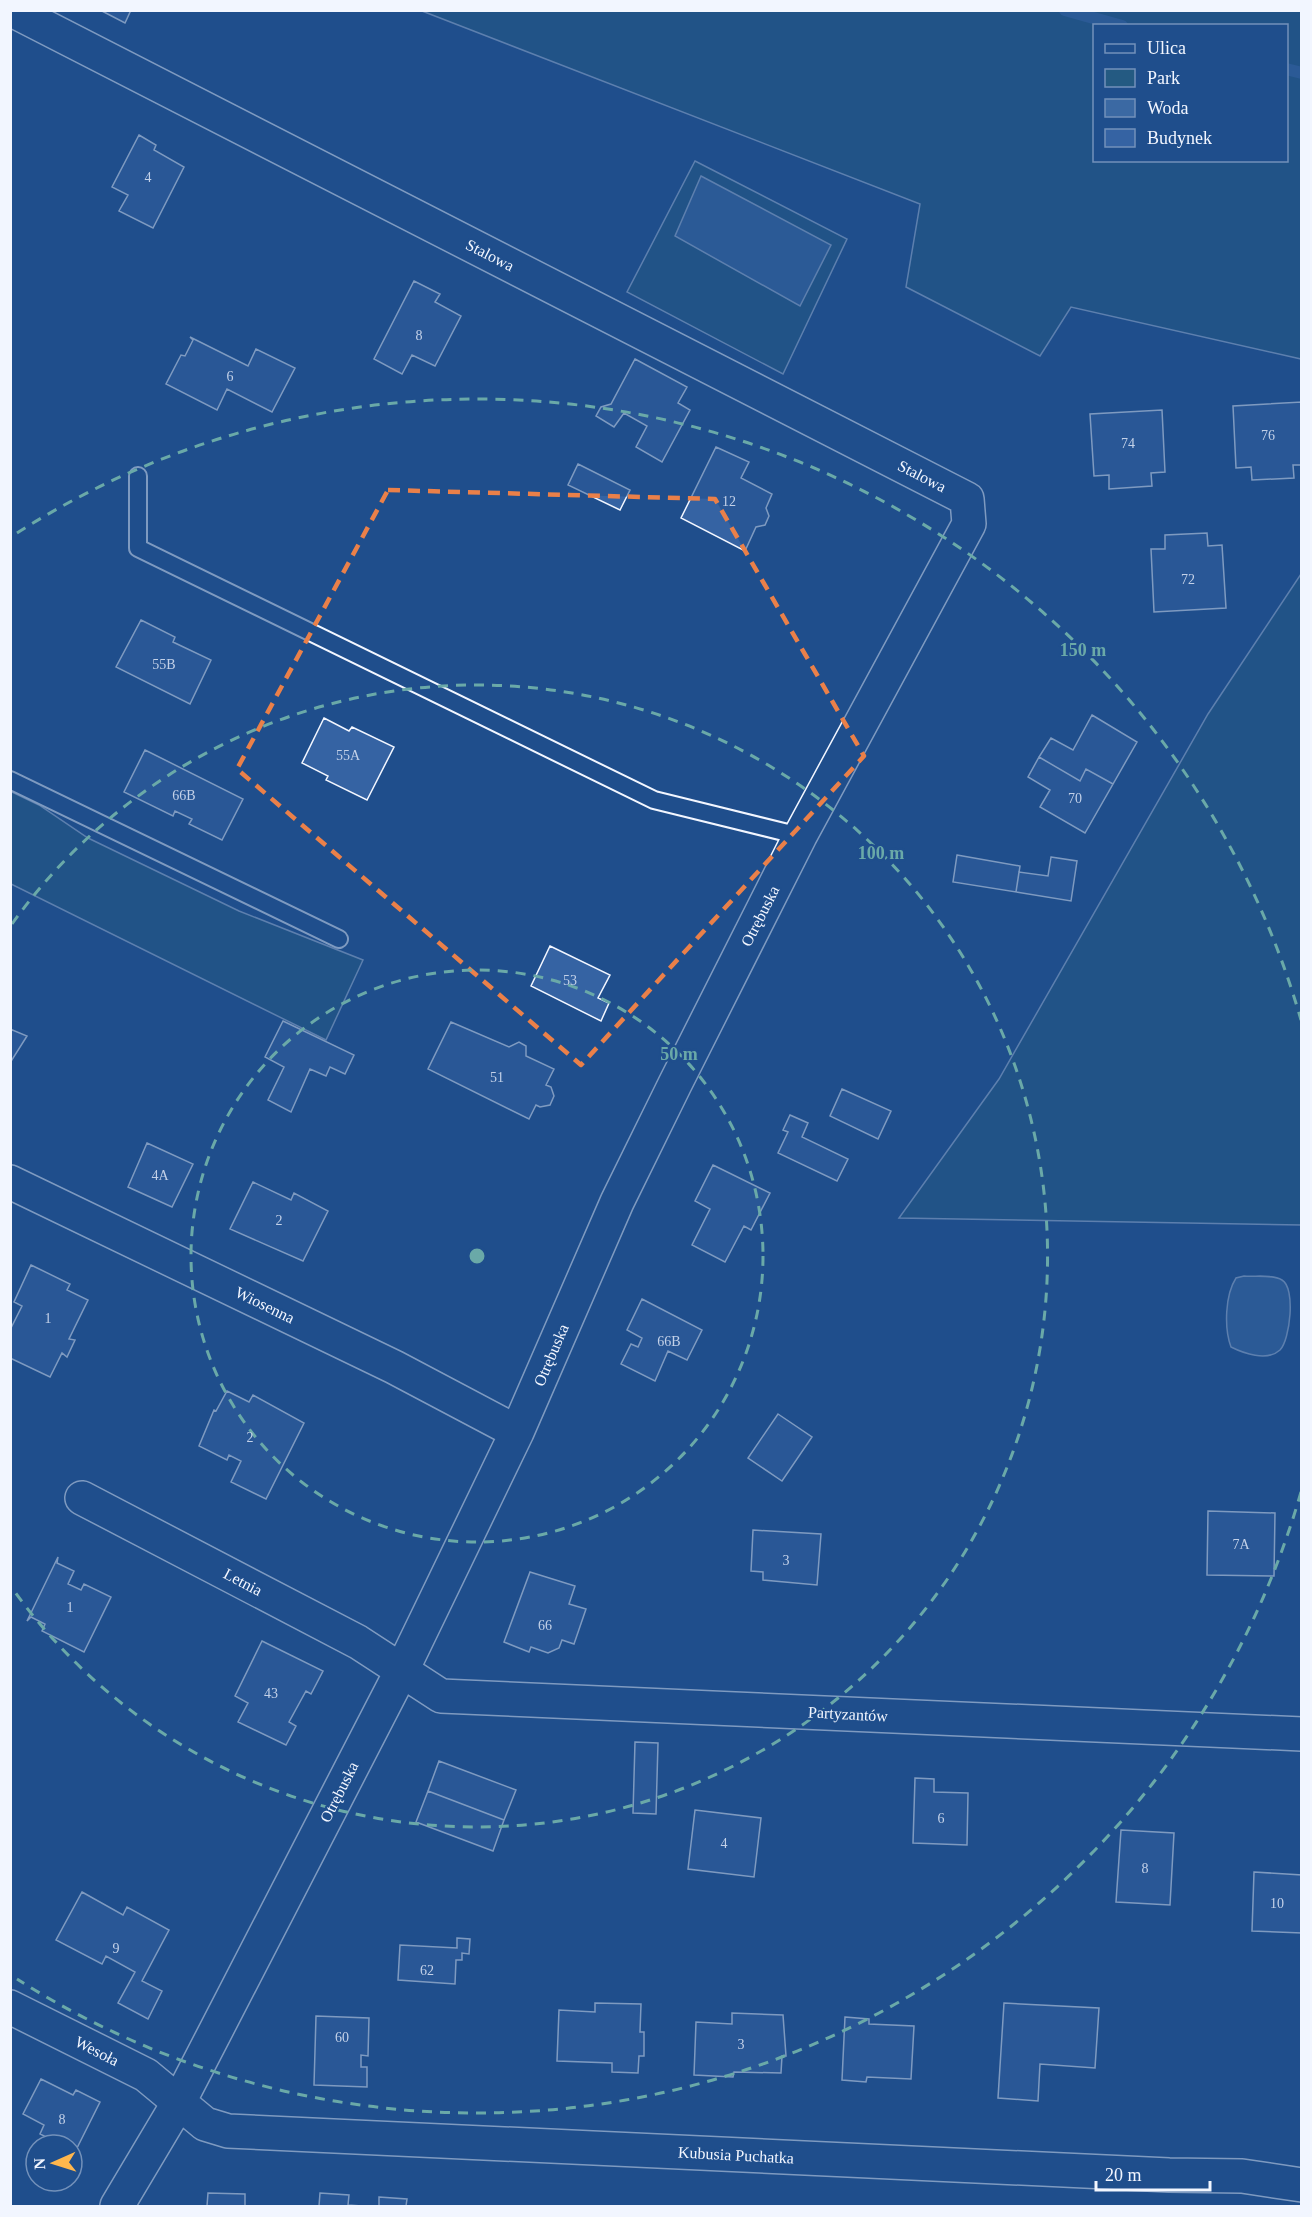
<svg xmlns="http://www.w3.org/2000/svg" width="1312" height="2217" font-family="'Times New Roman',serif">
  <rect width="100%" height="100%" fill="#1f4e8c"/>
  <path fill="#245a82" stroke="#a8bbd7" stroke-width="1.5" fill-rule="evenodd" d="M422,11H1301V359L1071,307L1040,356L906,287L920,204ZM1094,26H1286V160H1094Z
    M695,161L847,239L783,374L627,292Z
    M1301,574V1225L899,1218L999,1079L1208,714Z
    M10,791L39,805L88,838L239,911L363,960L326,1040L11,884Z"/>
  <path fill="#3b69a3" stroke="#a8bbd7" stroke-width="1.5" d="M701,176L831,245L800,306L675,236Z
    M1244,1276C1255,1277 1272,1274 1282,1280C1296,1288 1290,1340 1280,1350C1267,1362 1243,1353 1231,1347C1224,1328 1225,1295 1236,1278Z"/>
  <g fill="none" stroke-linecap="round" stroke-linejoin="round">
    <path stroke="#3b69a3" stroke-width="12" d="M1065,10L1122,26
      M1286,69L1302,73"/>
  </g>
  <path fill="#3563a3" stroke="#f2f6ff" stroke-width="1.5" d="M100,10H131L125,23Z
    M139,135L156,145L154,150L184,167L153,228L119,211L128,195L112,187Z
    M414,281L440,294L435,302L461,316L435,366L412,355L402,374L374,359Z
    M190,337L248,366L256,349L295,368L272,412L227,389L217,410L166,384L181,355L185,356L193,340Z
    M635,359L687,387L678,403L690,410L662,462L636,447L647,426L624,413L614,427L596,416L601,407L611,404Z
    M1302,402V465H1293L1294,478L1252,480L1251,467L1236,468L1233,406Z
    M1162,410L1165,472L1151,473L1152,486L1109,489V475L1094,476L1090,414Z
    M716,447L749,462L741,478L772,494L766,508L769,516L765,525L756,527L745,551L681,518Z
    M578,464L630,490L620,510L568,485Z
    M1207,533L1208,546L1222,545L1226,608L1154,612L1151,549H1165V535Z
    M141,620L175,637L173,642L211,660L190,704L116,667Z
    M1092,715L1137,742L1113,784L1086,769L1080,781L1039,757L1051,738L1073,750Z
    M324,718L349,731L352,727L394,747L367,800L326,780L328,776L302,763Z
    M145,750L243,799L222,840L189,824L192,819L175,811L173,816L124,792Z
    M1039,757L1080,781L1086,769L1113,784L1085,833L1040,807L1050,790L1028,777Z
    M957,855L1020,866L1016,892L953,882Z
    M1051,857L1077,861L1071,901L1016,892L1019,872L1048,876Z
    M550,946L610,975L598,998L609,1003L601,1021L531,986Z
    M283,1021L354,1055L345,1074L330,1067L326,1076L310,1069L291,1112L268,1100L284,1067L265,1057Z
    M451,1022L509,1047L519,1042L526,1046V1056L554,1069L546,1085L551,1087L554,1096L550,1105L540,1107L536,1105L529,1119L428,1069Z
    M10,1029L27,1036L10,1063Z
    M842,1089L891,1111L878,1139L830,1116Z
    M790,1115L808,1123L802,1137L848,1159L837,1181L778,1153L788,1132L783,1130Z
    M147,1143L193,1164L172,1207L128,1187Z
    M713,1165L770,1193L751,1230L744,1226L725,1262L692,1245L710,1209L695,1201Z
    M253,1182L291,1200L294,1193L328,1211L303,1261L230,1229Z
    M31,1265L70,1284L67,1290L88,1300L69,1339L75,1340L67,1357L62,1353L50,1377L10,1358V1330L22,1306L14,1302Z
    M642,1299L702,1330L687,1360L668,1351L655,1381L621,1364L631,1344L638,1347L642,1338L627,1330Z
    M227,1391L249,1402L253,1395L304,1423L266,1499L231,1482L241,1461L229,1455L227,1460L199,1446L214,1410L216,1411Z
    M778,1414L812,1437L782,1481L748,1458Z
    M1208,1511L1275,1513L1274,1576L1207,1575Z
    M753,1530L821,1534L817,1585L763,1580V1572L751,1571Z
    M58,1557L57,1563L74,1571L68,1584L81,1590L84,1584L111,1597L84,1652L42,1631L45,1624L31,1617L27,1621Z
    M530,1572L575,1586L569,1604L586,1609L574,1644L562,1640L559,1648L548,1653L531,1647L529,1652L504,1642Z
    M262,1641L323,1671L311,1694L306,1691L289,1722L296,1726L286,1745L238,1722L248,1703L235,1696Z
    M635,1742L658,1743L656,1814L633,1813Z
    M439,1761L516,1790L504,1820L428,1791Z
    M915,1778L934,1779V1792L968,1793L967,1845L913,1843Z
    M428,1791L504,1820L493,1851L416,1822Z
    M695,1810L761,1818L754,1877L688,1869Z
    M1121,1830L1174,1833L1170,1905L1116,1902Z
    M1254,1872L1302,1875V1933L1252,1931Z
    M82,1892L123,1915L127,1907L169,1930L142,1981L162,1991L148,2019L118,2003L135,1972L106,1956L102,1964L56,1940Z
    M457,1938L470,1939L469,1954L462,1953V1960H456L455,1984L398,1980L400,1945L457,1948Z
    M595,2003L641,2004L640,2032H644V2056H639L638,2073L612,2072V2063L557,2061L559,2010L595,2012Z
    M1004,2003L1099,2008L1095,2068L1040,2064L1038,2101L998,2098Z
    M732,2013L783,2015L786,2056H782L781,2073L734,2072L733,2077L694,2075L696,2022L732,2024Z
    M316,2016L369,2018L368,2056L361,2055V2067H367V2087L314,2085Z
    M845,2017L869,2019V2024L914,2026L911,2079L867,2077L866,2082L842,2080Z
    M41,2079L73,2095L76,2090L100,2102L75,2152L72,2145H62L40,2134L44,2125L23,2114Z
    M208,2193L245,2194V2206H207Z
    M320,2193L349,2195L348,2205L362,2206H319Z
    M379,2197L407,2199L406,2206H379Z"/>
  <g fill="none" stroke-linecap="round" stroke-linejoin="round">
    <g stroke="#f2f6ff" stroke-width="20">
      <path id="service" d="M138,476V548L654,800L800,836
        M10,780L339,939"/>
    </g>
    <g stroke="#f2f6ff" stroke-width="36">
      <path id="minor" d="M12,10L967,499L969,524L800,836L675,1084L617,1202L517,1432L402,1670L179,2102L117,2206
        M10,1182L394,1367L517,1432
        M82,1498L358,1642L441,1696L1302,1734
        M10,2007L146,2075L205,2124L228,2131L1169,2175L1242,2176L1302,2185"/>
    </g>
    <use href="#service" stroke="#1f4e8c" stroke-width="16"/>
    <use href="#minor" stroke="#1f4e8c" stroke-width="33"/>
  </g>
  <path d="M0 0H1312V2217H0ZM388,490L715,499L864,756L581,1065L237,769Z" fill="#1f4e8c" fill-opacity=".55" fill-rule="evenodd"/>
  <path fill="none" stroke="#ea8049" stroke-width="4.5" stroke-dasharray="12 8" stroke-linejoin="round" d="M388,490L715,499L864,756L581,1065L237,769Z"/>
  <g fill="none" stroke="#6aa9a8" stroke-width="3" stroke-dasharray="10 8">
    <circle cx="477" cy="1256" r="286"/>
    <path d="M12 924A571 571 0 1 1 12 1588"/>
    <path d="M1301 1492A857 857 0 0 1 17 1979M17 533A857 857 0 0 1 1301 1020"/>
  </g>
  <g text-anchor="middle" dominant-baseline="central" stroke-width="4.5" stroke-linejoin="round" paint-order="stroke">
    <g font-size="14" fill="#c3d1e8">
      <text x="148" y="177">4</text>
      <text x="419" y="335">8</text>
      <text x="230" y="376">6</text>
      <text x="1268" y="435">76</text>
      <text x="1128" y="443">74</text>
      <text x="729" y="501">12</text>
      <text x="1188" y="579">72</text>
      <text x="164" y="664">55B</text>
      <text x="348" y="755">55A</text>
      <text x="184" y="795">66B</text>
      <text x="1075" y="798">70</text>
      <text x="570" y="980">53</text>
      <text x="497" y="1077">51</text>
      <text x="160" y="1175">4A</text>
      <text x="279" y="1220">2</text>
      <text x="48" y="1318">1</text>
      <text x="669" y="1341">66B</text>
      <text x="250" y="1437">2</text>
      <text x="1241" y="1544">7A</text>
      <text x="786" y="1560">3</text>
      <text x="70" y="1607">1</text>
      <text x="545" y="1625">66</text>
      <text x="271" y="1693">43</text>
      <text x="941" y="1818">6</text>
      <text x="724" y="1843">4</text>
      <text x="1145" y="1868">8</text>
      <text x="1277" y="1903">10</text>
      <text x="116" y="1948">9</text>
      <text x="427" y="1970">62</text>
      <text x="342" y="2037">60</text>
      <text x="741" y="2044">3</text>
      <text x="62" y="2119">8</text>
    </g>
    <g font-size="16" fill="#f2f6ff" stroke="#1f4e8c">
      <text transform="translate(490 255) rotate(27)">Stalowa</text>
      <text transform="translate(922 476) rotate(27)">Stalowa</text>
      <text transform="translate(760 916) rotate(-63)">Otrębuska</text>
      <text transform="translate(265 1305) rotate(26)">Wiosenna</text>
      <text transform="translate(551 1355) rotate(-67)">Otrębuska</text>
      <text transform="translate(243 1582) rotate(28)">Letnia</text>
      <text transform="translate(848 1714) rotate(3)">Partyzantów</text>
      <text transform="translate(339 1792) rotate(-63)">Otrębuska</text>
      <text transform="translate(97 2051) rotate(27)">Wesoła</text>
      <text transform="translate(736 2155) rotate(3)">Kubusia Puchatka</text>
    </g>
  </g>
  <circle cx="477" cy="1256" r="9" fill="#6aa9a8" stroke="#1f4e8c" stroke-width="3"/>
  <g font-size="18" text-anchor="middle" font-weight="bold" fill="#6aa9a8" stroke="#1f4e8c" stroke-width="4.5" stroke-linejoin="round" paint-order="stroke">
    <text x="1083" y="656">150 m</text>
    <text x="881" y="859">100 m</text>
    <text x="679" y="1060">50 m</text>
  </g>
  <rect width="1312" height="2217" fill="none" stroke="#f2f6ff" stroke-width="24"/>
  <rect x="1093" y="24" width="195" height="138" fill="#1f4e8c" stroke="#7391ba" stroke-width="1.5"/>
  <rect x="1105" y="44" width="30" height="9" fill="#1f4e8c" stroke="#7391ba" stroke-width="1.5"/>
  <text x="1147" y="54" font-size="18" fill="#f2f6ff">Ulica</text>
  <rect x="1105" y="69" width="30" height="18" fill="#245a82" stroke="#7391ba" stroke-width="1.5"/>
  <text x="1147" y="84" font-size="18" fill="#f2f6ff">Park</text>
  <rect x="1105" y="99" width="30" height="18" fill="#3b69a3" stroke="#7391ba" stroke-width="1.5"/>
  <text x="1147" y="114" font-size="18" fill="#f2f6ff">Woda</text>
  <rect x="1105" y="129" width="30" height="18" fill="#3563a3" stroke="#7391ba" stroke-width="1.5"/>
  <text x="1147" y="144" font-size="18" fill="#f2f6ff">Budynek</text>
  <g transform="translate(54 2163) rotate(267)"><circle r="28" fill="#1f4e8c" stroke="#7391ba" stroke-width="1.5"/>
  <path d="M0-4.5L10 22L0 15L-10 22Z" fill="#ffb74d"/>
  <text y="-9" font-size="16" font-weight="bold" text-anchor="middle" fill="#f2f6ff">N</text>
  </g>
  <path d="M1096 2181v9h114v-9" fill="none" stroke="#f2f6ff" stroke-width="3"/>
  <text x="1105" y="2181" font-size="18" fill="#f2f6ff" stroke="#1f4e8c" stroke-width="4.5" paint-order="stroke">20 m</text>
</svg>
